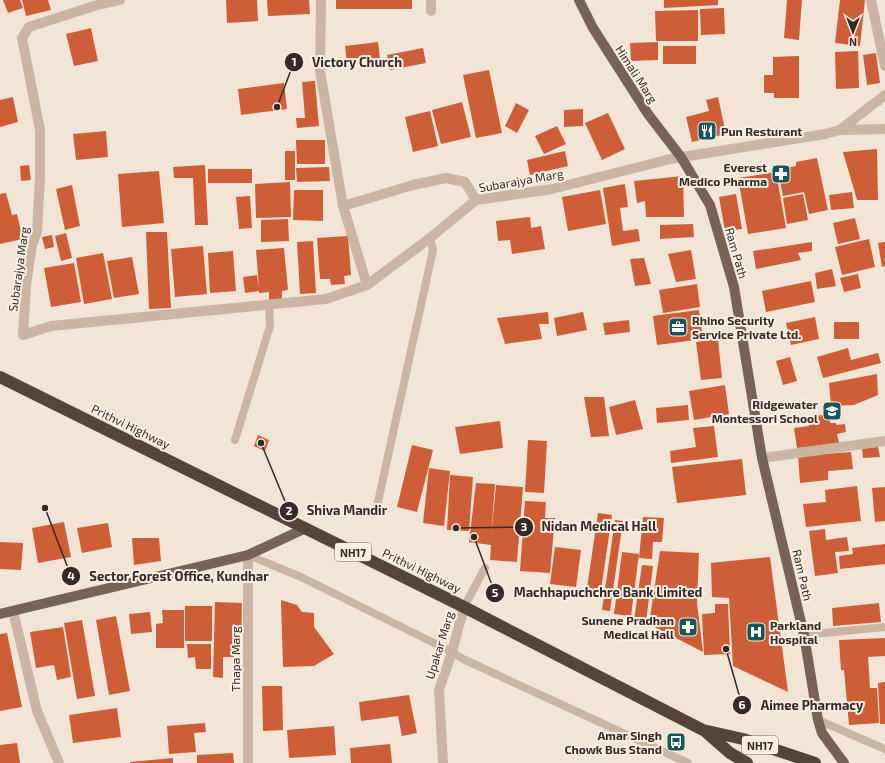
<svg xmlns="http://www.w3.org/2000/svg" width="885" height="763" font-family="'Exo 2',sans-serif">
  <rect width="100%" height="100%" fill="#f2e5d6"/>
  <path fill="#ce5e38" d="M3,0H20L23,8L8,13Z
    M22,0H48L51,10L26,16Z
    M226,0H257L258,21L227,23Z
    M267,0H309L310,14L268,16Z
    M336,0H412V9H336Z
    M664,0H718V5L664,8Z
    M787,0H802L799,40L784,38Z
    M840,0H865L860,46L835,43Z
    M724,8L725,34L701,35L700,9Z
    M698,10V41H656L655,11Z
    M91,28L98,61L74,66L66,34Z
    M378,42L380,58L347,62L345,46Z
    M658,42V60L631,61L630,43Z
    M663,46H696V64H663Z
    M423,48L426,63L390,70L387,55Z
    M858,51L859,88L836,89L835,52Z
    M876,53L880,83L867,85L863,55Z
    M799,56V98H774V93H764V75H773V57Z
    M489,70L502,133L476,138L463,75Z
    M315,81L319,126L297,128L296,118H305L302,82Z
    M284,83L287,109L241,115L238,89Z
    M13,97L18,122L0,127V100Z
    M718,97L726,134L692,142L686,117L709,111L706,100Z
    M462,102L471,137L441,144L432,110Z
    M516,103L529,110L517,133L505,126Z
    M583,109V126L564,127V110Z
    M430,111L438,146L413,152L405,117Z
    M608,113L625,149L602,160L585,123Z
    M557,126L566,144L544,154L535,136Z
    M106,131L108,157L76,160L73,134Z
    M296,140H325V164H297Z
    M877,149L878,200H857L843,152Z
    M285,151H295V180H285Z
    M565,151L568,166L530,175L527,160Z
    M817,158L828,210L809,214L804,192L783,196L778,170L796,166V162Z
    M29,165L31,180L21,181L20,166Z
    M205,165L208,225H195L193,178H174L173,167Z
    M329,167L330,181L297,182L296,168Z
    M208,169H252V183H208Z
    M159,171L164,223L122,227L118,174Z
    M776,172L786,228L748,234L738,178Z
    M683,176L684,217H646L645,201L637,203L634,181Z
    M290,182L291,217L256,218L255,184Z
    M625,184L628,207L620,208L623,231L638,229L640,241L612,246L603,188Z
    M72,185L80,226L65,230L56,189Z
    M294,190H323V221L293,220Z
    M600,190L606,224L568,231L562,197Z
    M852,192L854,208L831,210L829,195Z
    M6,193L12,215L17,214L23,239L0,244V194Z
    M736,194L742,229L725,231L719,197Z
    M803,194L808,220L787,224L783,198Z
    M250,196L252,228L239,229L236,197Z
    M530,217L531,228L541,226L545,249L512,254L510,240L498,241L496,221Z
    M855,218L860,239L838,244L833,223Z
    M288,219L289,241L261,242V220Z
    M693,224L694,237L660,239V225Z
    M146,232H167L171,308L149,309Z
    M66,233L72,258L61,261L55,236Z
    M52,235L54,247L45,249L42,237Z
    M348,236L351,275L344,276L345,284L331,285L330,279H320L317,238Z
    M869,239L875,267L842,275L835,247Z
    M313,241L316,293L300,294L297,242Z
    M812,242V251L798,253L801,260L756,269L753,251Z
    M885,242V266L882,267L878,243Z
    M203,246L207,294L175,297L171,249Z
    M284,248L288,290L282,291V299L269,300V292L259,293V291L245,293L243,277L257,275L259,287L256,250Z
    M691,250L696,279L676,282L668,254Z
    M233,251L236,291L210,293L208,253Z
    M103,253L112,299L84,304L76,258Z
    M132,257L139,294L114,298L107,261Z
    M644,258L651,284L635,286L630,259Z
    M74,263L81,302L51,307L44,268Z
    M832,269L836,286L817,289L815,273Z
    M858,274L861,288L844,292L840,278Z
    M811,281L815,302L766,312L762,291Z
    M697,284L700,307L663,313L659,290Z
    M699,310L703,339L657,345L653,316Z
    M548,312L549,324H539L542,339L505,344L497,318Z
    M583,312L587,330L557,336L554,318Z
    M815,317L819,339L791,345L786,323Z
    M629,320L630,332L605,335L603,323Z
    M834,322H859V339H834Z
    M718,339L722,378L701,380L696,342Z
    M848,348L851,360L878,353L881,363L823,378L817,357Z
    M790,357L797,381L783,385L776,361Z
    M877,374L878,395L854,405L831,406L829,383Z
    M725,385L729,414L694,420L689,391Z
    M584,397H604L609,436L591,437Z
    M635,400L643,429L616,435L609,407Z
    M688,405L689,420L657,423L656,408Z
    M822,415L824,419H830V423H836V425L845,424L846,432L837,434L839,443L797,448L794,428L809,426L808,417Z
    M500,421L503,448L460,454L455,427Z
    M714,426L718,457L671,463L670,451L696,447L693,428Z
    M258,435L269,440L265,451L254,446Z
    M528,440L547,441L544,493L525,492Z
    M412,445L433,450L417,512L397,507Z
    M878,447L880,457L863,458L862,448Z
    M851,452L853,469L828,471V480L800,483L798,456Z
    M742,459L746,495L677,503L672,467Z
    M429,468L450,471L444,526L423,523Z
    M450,475L473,477L469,531L447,530Z
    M476,483L495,484L491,537L496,485L523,487L517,562L490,560L491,545L469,542Z
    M857,486L861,521L806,527L803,504L826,502L825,490Z
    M885,487V521L875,522L872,488Z
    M525,501L546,502L545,518H555L550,573L520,571Z
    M598,513L612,515L600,597L586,595Z
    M643,517L664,518L662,542H653L652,559L639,558Z
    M615,520L623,521L610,611L602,610Z
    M64,522L71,557L38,563L32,528Z
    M108,523L112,547L82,553L77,528Z
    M825,529L826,540L847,537L849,551L835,552L838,573L815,576L809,531Z
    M132,538H159L161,561L134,565Z
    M0,542L23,543L21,570L0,569Z
    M885,544V564L840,569L839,556L853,554L852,548Z
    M555,547L581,550L576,587L550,584Z
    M660,551L699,553L697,603L703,652L649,624Z
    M622,552L639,554L631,616L614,614Z
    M770,557L788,692L733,666L729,598L712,597L711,563Z
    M642,565L653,566L646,622L634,620Z
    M281,600L297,605L302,612L314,613V627L334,654L314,666L283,667Z
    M215,602L242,603L241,642H235L234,657H223V678L213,677Z
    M879,603L881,622L833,626L832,608Z
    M715,604H728L730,654L704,655L702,614L715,613Z
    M185,606H212V641H185Z
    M162,610H184V648H156V624L163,623Z
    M150,612L152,632L131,634L129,614Z
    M116,616L130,691L109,695L96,620Z
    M82,620L95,696L77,699L64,623Z
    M63,627L71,677L57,680L54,665L36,668L30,632Z
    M7,633L22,707L0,711V634Z
    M885,638V656L868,657L870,688H877L879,723L849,725L844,670H841L839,640Z
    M187,644H211V669H196L195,657L188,658Z
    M885,682V724H880L878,683Z
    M262,686H282L283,730L263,731Z
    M409,695L417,733L402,736L398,716L361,721L359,702Z
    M117,708L121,737L73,743L69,715Z
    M205,723L206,732L194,733L196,752L169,754L167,726Z
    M334,726L336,755L289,758L287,730Z
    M17,743L20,763H0V745Z
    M390,744L392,763H351L350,748Z
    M233,753L234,763H197V755Z
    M173,758V763H130V762Z"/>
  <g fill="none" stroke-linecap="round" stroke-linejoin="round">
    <path stroke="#cbb5a2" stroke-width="8" d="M235,440L270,326L269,304
      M376,511L433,250L430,238
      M248,555L301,577L452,652L463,659L688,763
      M464,607L485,568
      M804,635L885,627
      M818,720L885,749"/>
    <path stroke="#cbb5a2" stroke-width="10" d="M120,0L94,6L29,27L22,38L40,130V178L37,232L32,245L26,285L23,335L51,326L326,299L367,285L430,238L476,200L552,189L670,159L825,134L840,130L885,95
      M321,0L320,71L343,206L367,285
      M871,0L885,66
      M431,11V0
      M840,130L885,129
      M343,206L413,185L446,178L465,182L476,200
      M762,458L885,441
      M13,611L37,711L59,763
      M248,763V555
      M443,763L439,690L452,652L464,607"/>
    <path stroke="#786155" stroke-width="10" d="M579,0L593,28L648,114L681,157L710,205L734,287L762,458L804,635L818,720L822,733L844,763
      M0,614L248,555L306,528"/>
    <path stroke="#56443b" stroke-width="12" d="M0,377L464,607L703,730L743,739L815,763
      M706,732L730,753L747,763"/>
  </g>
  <defs>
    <g id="restaurant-square" transform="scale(1)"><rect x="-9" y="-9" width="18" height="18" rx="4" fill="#185458" stroke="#faefe2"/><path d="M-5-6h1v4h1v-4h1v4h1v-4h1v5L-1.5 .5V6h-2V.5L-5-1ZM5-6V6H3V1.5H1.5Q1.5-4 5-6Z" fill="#fff"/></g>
    <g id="pharmacy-square" transform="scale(1)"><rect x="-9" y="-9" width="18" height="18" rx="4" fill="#185458" stroke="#faefe2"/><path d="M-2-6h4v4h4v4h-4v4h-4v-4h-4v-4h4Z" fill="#fff"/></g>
    <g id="office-square" transform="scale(1)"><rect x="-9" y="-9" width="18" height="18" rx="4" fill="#185458" stroke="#faefe2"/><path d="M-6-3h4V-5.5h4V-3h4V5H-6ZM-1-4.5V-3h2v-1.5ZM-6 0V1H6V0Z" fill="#fff"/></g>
    <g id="school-square" transform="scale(1)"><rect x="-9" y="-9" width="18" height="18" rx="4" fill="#185458" stroke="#faefe2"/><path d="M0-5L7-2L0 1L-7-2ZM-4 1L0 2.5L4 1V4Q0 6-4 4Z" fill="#fff"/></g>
    <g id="hospital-square" transform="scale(1)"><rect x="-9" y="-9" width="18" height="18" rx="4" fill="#185458" stroke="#faefe2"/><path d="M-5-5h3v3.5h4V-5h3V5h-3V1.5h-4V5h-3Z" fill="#fff"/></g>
    <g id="bus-square" transform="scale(1)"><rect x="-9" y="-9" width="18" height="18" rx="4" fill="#185458" stroke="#faefe2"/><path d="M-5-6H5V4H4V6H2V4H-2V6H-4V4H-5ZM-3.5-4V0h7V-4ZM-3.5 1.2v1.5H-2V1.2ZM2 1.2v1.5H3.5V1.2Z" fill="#fff"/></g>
  </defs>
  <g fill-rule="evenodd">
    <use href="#restaurant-square" x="707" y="131"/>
    <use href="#pharmacy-square" x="781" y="174"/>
    <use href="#office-square" x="678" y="327"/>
    <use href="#school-square" x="832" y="411"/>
    <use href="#pharmacy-square" x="688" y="627"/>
    <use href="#hospital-square" x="756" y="632"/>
    <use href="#bus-square" x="676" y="742"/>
  </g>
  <g text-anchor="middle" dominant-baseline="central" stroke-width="4" stroke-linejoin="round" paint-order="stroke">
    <g fill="#faefe2" stroke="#70655e" stroke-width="1">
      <rect x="335" y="543" width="36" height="18" rx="3"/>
      <rect x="742" y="736" width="36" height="18" rx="3"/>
    </g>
    <g font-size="11" font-weight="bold" fill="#352a25">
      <text x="353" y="552">NH17</text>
      <text x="760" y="745">NH17</text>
    </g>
    <g font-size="12" fill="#352a25" stroke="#faefe2">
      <text transform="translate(637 74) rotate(57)">Himali Marg</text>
      <text transform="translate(521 180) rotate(-10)">Subarajya Marg</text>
      <text transform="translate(737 253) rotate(74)">Ram Path</text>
      <text transform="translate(18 269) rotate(-82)">Subarajya Marg</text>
      <text transform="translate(131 426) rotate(26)">Prithvi Highway</text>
      <text transform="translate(422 570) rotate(26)">Prithvi Highway</text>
      <text transform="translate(803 575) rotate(77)">Ram Path</text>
      <text transform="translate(439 645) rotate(-73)">Upakar Marg</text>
      <text transform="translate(235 659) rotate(-90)">Thapa Marg</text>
    </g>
    <g font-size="12" font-weight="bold" fill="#352a25" stroke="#faefe2" text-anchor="end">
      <text x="721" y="131" text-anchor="start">Pun Resturant</text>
      <text x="767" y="167">Everest<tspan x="767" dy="14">Medico Pharma</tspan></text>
      <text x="692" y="320" text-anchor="start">Rhino Security<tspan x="692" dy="14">Service Private Ltd.</tspan></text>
      <text x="818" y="404">Ridgewater<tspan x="818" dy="14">Montessori School</tspan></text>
      <text x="674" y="620">Sunene Pradhan<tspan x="674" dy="14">Medical Hall</tspan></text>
      <text x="770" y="625" text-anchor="start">Parkland<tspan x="770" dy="14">Hospital</tspan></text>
      <text x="662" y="735">Amar Singh<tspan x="662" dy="14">Chowk Bus Stand</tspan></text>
    </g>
  </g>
  <path fill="none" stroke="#352a25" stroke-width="1.5" d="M277 107L294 62M261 443L289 511M456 528L524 527M45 508L71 576M474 537L495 593M726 649L742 705"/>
  <g fill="#352a25" stroke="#faefe2" stroke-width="1.5">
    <circle cx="277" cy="107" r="4"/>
    <circle cx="261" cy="443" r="4"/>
    <circle cx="456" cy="528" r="4"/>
    <circle cx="45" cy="508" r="4"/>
    <circle cx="474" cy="537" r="4"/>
    <circle cx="726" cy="649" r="4"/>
    <circle cx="294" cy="62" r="10"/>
    <circle cx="289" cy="511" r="10"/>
    <circle cx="524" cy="527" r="10"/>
    <circle cx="71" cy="576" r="10"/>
    <circle cx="495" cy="593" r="10"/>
    <circle cx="742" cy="705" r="10"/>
  </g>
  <g font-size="12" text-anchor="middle" font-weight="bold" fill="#fff">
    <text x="294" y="66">1</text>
    <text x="289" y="515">2</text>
    <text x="524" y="531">3</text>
    <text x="71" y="580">4</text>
    <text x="495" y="597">5</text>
    <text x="742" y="709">6</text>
  </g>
  <g font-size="13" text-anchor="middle" font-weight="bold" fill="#352a25" stroke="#faefe2" stroke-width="4" stroke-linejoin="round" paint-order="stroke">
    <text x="357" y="67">Victory Church</text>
    <text x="347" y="515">Shiva Mandir</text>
    <text x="599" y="531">Nidan Medical Hall</text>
    <text x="179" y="581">Sector Forest Office, Kundhar</text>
    <text x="608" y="597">Machhapuchchre Bank Limited</text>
    <text x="812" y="710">Aimee Pharmacy</text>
  </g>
  <g transform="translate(853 32) rotate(180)" stroke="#faefe2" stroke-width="3" paint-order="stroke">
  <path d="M0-3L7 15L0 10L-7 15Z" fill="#352a25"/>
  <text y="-6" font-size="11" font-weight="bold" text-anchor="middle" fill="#352a25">N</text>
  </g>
</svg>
